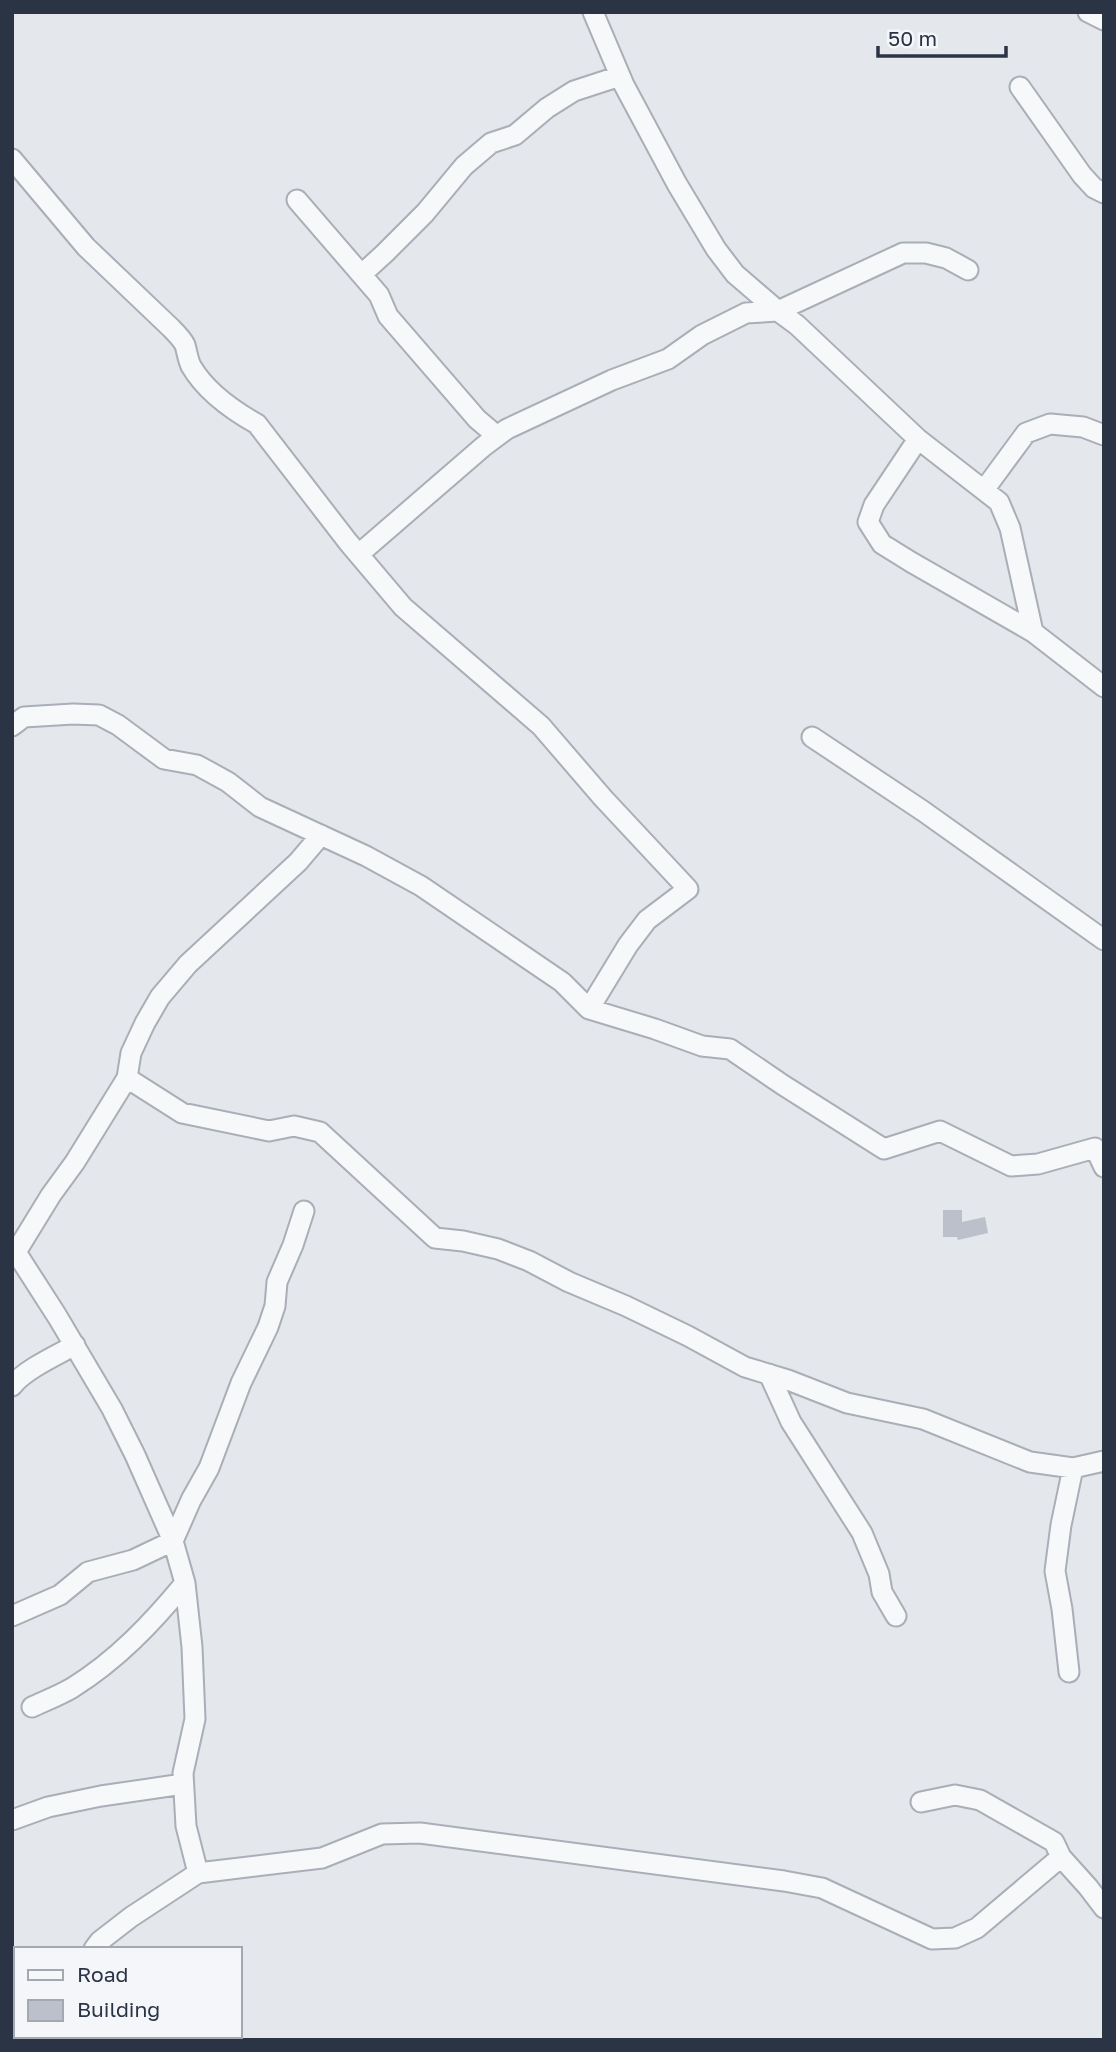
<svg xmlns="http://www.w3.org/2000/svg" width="1116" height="2052" font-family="'Golos Text',sans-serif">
  <rect width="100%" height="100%" fill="#e4e7ec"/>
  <path fill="#bbc0ca" d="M943,1210H962V1222L985,1217L988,1233L958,1240L957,1237H943Z"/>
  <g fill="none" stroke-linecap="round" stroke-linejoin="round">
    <g stroke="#a9aeb7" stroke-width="23">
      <path id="street" d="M593,12L624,85L677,184L716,249L735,274L778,311L903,253H926L946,258L968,270
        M1088,12L1104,20
        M1020,87L1082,175L1094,188L1104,193
        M12,159L86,247L171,328C176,333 182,339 185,345C187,352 188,360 191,366C206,392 232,410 257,424L348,542L403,607L541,726L603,798L688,889L647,920L628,945L589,1009
        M297,200L379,295L388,316L477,419L497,436
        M362,274L385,253L425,213L464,166L491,143L515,135L547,108L574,91L620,76
        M918,439L874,505L868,522L882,544L911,562L1033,632
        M984,490L1026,433L1050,424L1083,427L1104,435
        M359,554L484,446L507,429L612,380L668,359L702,335L746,313L778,311L797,325L918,439L999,502L1010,528L1033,632L1104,687
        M12,726L24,717L73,714L99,715L118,725L164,759L197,765L228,782L260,807L366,856L421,886L562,982L589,1009L655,1029L702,1046L730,1049L783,1085L884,1149L940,1131L1011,1166L1038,1164L1095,1148L1104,1167
        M812,737L923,811L1104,940
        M127,1078L182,1113L269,1131L294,1126L320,1132L435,1238L463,1241L498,1249L529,1261L569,1282L626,1306L688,1336L745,1367L788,1380L847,1403L923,1419L1030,1462L1073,1468L1104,1461
        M12,1246L57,1316L112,1409L135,1455L173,1541L185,1583L192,1647L195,1719L183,1773L186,1826L198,1873
        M16,1252L51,1195L75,1162L127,1078L131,1053L145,1023L160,997L188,964L298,862L321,835
        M769,1374L791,1422L862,1533L879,1574L882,1592L896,1616
        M12,1386C24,1370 57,1355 75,1345
        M12,1616L60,1595L88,1572L133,1560L173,1541L191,1500L209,1468L241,1383L268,1327L275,1306L277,1282L293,1245L304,1211
        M1069,1672L1062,1609L1055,1571L1061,1525L1073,1468
        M32,1707C45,1701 60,1695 72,1688C117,1660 152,1623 185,1583
        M921,1802L955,1795L980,1800L1054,1842L1061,1857
        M12,1820L48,1807L101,1796L183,1784
        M94,1949L100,1941L131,1917L198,1873L322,1858L382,1834L420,1833L784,1881L822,1888L932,1939L955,1938L977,1928L1061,1857L1088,1887L1104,1908
        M12,2033L19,2040
        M61,2040V2036"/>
    </g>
    <use href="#street" stroke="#f7f8fa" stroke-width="19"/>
  </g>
  <rect width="1116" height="2052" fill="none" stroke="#2b3445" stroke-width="28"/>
  <rect x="14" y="1947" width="228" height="91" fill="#f4f6f9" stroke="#a4a8b1" stroke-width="2"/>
  <rect x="28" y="1970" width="35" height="10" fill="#f7f8fa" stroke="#a4a8b1" stroke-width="2"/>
  <text x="77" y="1982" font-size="21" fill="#2b3445">Road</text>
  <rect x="28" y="2000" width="35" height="21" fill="#bbc0ca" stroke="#a4a8b1" stroke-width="2"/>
  <text x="77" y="2017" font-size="21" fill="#2b3445">Building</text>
  <path d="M878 46v10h128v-10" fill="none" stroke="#2b3445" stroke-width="3.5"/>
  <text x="888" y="46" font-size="21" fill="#2b3445" stroke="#f4f6f9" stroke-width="5" paint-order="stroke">50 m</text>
</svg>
